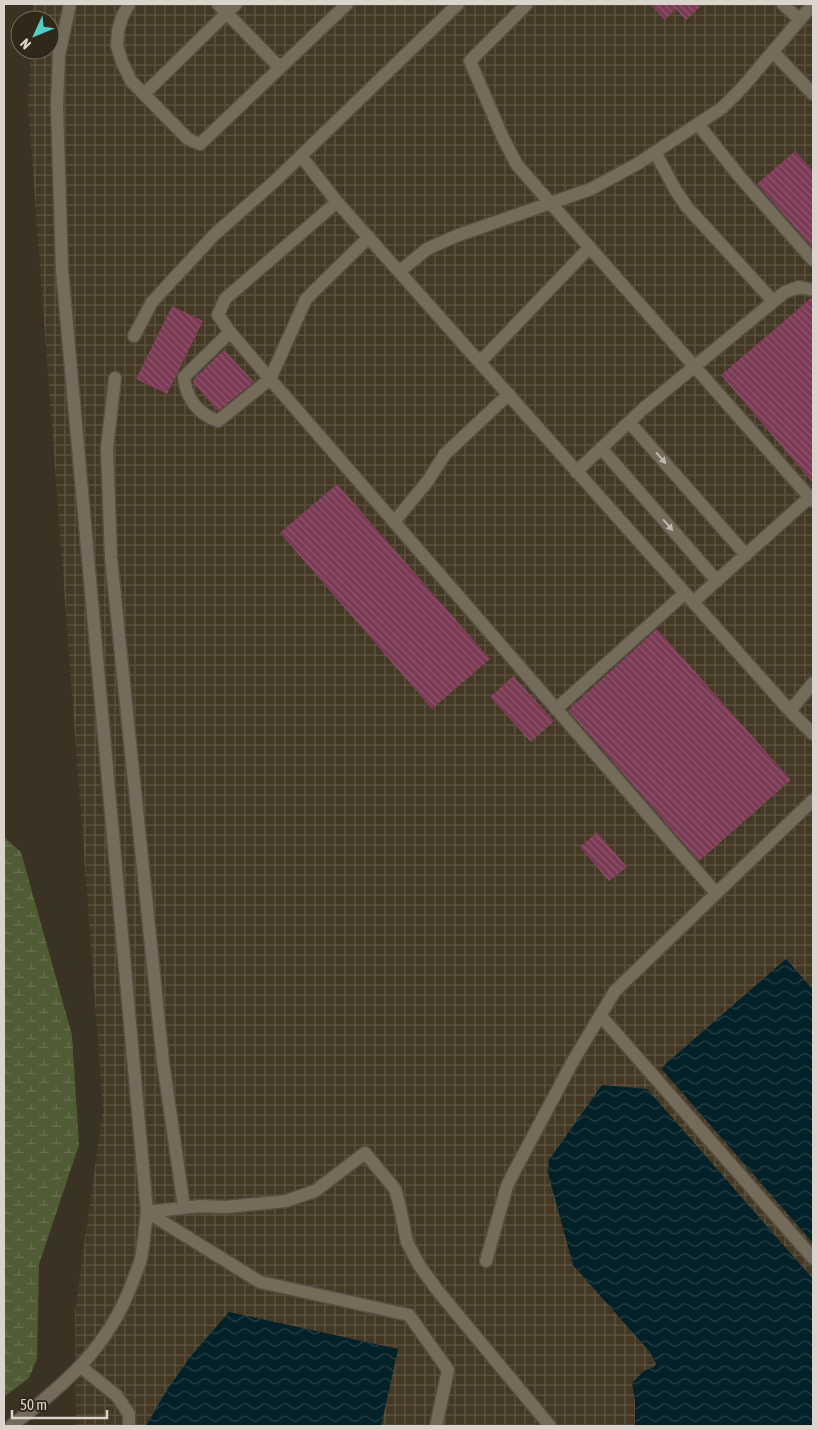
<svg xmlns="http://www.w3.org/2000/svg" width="817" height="1430" font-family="'Asap Condensed',sans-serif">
  <defs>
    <pattern id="industrial-grid" width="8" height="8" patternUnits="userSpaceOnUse" patternTransform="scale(1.25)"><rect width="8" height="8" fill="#433823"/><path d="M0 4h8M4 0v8" fill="none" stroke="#5e5442"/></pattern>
    <pattern id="wetland-marsh" width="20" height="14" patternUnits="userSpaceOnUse" patternTransform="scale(1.25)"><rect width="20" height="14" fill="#505c33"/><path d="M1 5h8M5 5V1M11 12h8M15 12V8" fill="none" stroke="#69724f"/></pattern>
    <pattern id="water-waves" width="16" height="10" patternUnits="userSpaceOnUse" patternTransform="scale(1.25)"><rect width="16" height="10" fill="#022128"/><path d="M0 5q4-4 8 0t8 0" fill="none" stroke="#264046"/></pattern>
    <pattern id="building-back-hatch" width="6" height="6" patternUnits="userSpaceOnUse" patternTransform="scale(1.25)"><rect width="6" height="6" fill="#7c3b55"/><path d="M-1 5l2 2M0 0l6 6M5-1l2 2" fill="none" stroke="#8e566c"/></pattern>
  </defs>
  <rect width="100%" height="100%" fill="#3a3223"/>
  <path fill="url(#industrial-grid)" d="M33,4H813V989L786,959L661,1069L813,1243V1279L647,1089L573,1265L650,1352L655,1360L656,1364L654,1367L644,1371L632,1383L635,1400V1426H381L398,1349L229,1312L191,1356L167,1390L146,1426H76L75,1312L103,1109L28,106L31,50H50V20H32Z"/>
  <path fill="url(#wetland-marsh)" d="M4,837L21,852L72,1035L79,1145L39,1264L37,1359L29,1378L4,1397Z"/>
  <path fill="url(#water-waves)" d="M786,959L813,990V1243L661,1068Z
    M602,1085L647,1089L813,1279V1426H635V1400L632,1383L644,1371L654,1367L656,1364L650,1352L573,1265L548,1173L549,1160Z
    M229,1312L398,1349L381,1426H146L167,1390L191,1356Z"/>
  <path fill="url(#building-back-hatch)" d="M650,4H703L686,20L676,9L665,20Z
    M795,151L813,171V248L757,184Z
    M811,298H813V483L721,375Z
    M172,306L203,321L167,394L136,379Z
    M224,350L254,382L218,411L194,384L193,380Z
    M337,484L490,659L432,709L280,533Z
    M657,629L791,780L699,861L568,710Z
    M513,676L554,721L531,742L490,697Z
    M597,832L627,867L609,881L580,847Z"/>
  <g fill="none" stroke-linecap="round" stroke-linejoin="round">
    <g stroke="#554e42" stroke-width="15">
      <path id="minor" d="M129,4L122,17L118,31L117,46L122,62L131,81L188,139L200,144L347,4
        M218,4L280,68
        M527,4L470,61L503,138L517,165L813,501
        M783,4L800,20
        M773,52L813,94
        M144,94L236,4
        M698,124L739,176L813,260
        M655,152L676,191L687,207L773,301
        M301,156L337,202L790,711L813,734
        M337,202L225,299L218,315L230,332L270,379L716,893
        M400,271L427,249L456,236L591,189L637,164L722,108L742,88L813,4
        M230,332L184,377C186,398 198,414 218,421L270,379L306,299L369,237
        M134,336L152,302L214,235L275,181L458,4
        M480,362L590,247
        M115,378L107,448L111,558L163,1062L184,1207
        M629,422L746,555
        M601,448L717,581
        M576,472L643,409L785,292L799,287L813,290
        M394,522L427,482L445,454L509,394
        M693,602L810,497
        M556,709L685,593
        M790,711L813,683
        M600,1015L813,1258
        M147,1212L200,1206L226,1207L286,1201L315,1191L365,1153L395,1189L399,1203L407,1242L419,1265L438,1291L550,1426
        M147,1212L260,1282L409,1315L448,1370L436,1426
        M486,1261L507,1186L515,1170L573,1061L615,991L813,800
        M81,1367L117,1396L129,1414V1426
        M11,1426C63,1386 107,1349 131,1286C134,1277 139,1267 141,1258C144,1243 145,1227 147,1212L62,270L57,105L59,55L70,4"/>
    </g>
    <use href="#minor" stroke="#746b5b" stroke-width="12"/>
  </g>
  <defs><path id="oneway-solid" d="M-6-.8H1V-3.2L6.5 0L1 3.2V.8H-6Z" transform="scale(1.25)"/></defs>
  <g fill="#c0bab0">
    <use href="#oneway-solid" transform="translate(661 458) rotate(49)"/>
    <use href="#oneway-solid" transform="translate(668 525) rotate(49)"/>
  </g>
  <rect width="817" height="1430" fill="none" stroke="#dad5cc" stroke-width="10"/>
  <g transform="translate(35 35) rotate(226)"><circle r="24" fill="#302819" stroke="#746d61"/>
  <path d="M0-4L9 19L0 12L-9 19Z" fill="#54cdc7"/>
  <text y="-8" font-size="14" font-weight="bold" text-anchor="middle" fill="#dad5cc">N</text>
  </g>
  <path d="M12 1410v8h95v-8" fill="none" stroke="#dad5cc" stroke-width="2.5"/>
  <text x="20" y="1410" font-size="15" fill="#dad5cc" stroke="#302819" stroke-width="4" paint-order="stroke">50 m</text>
</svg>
